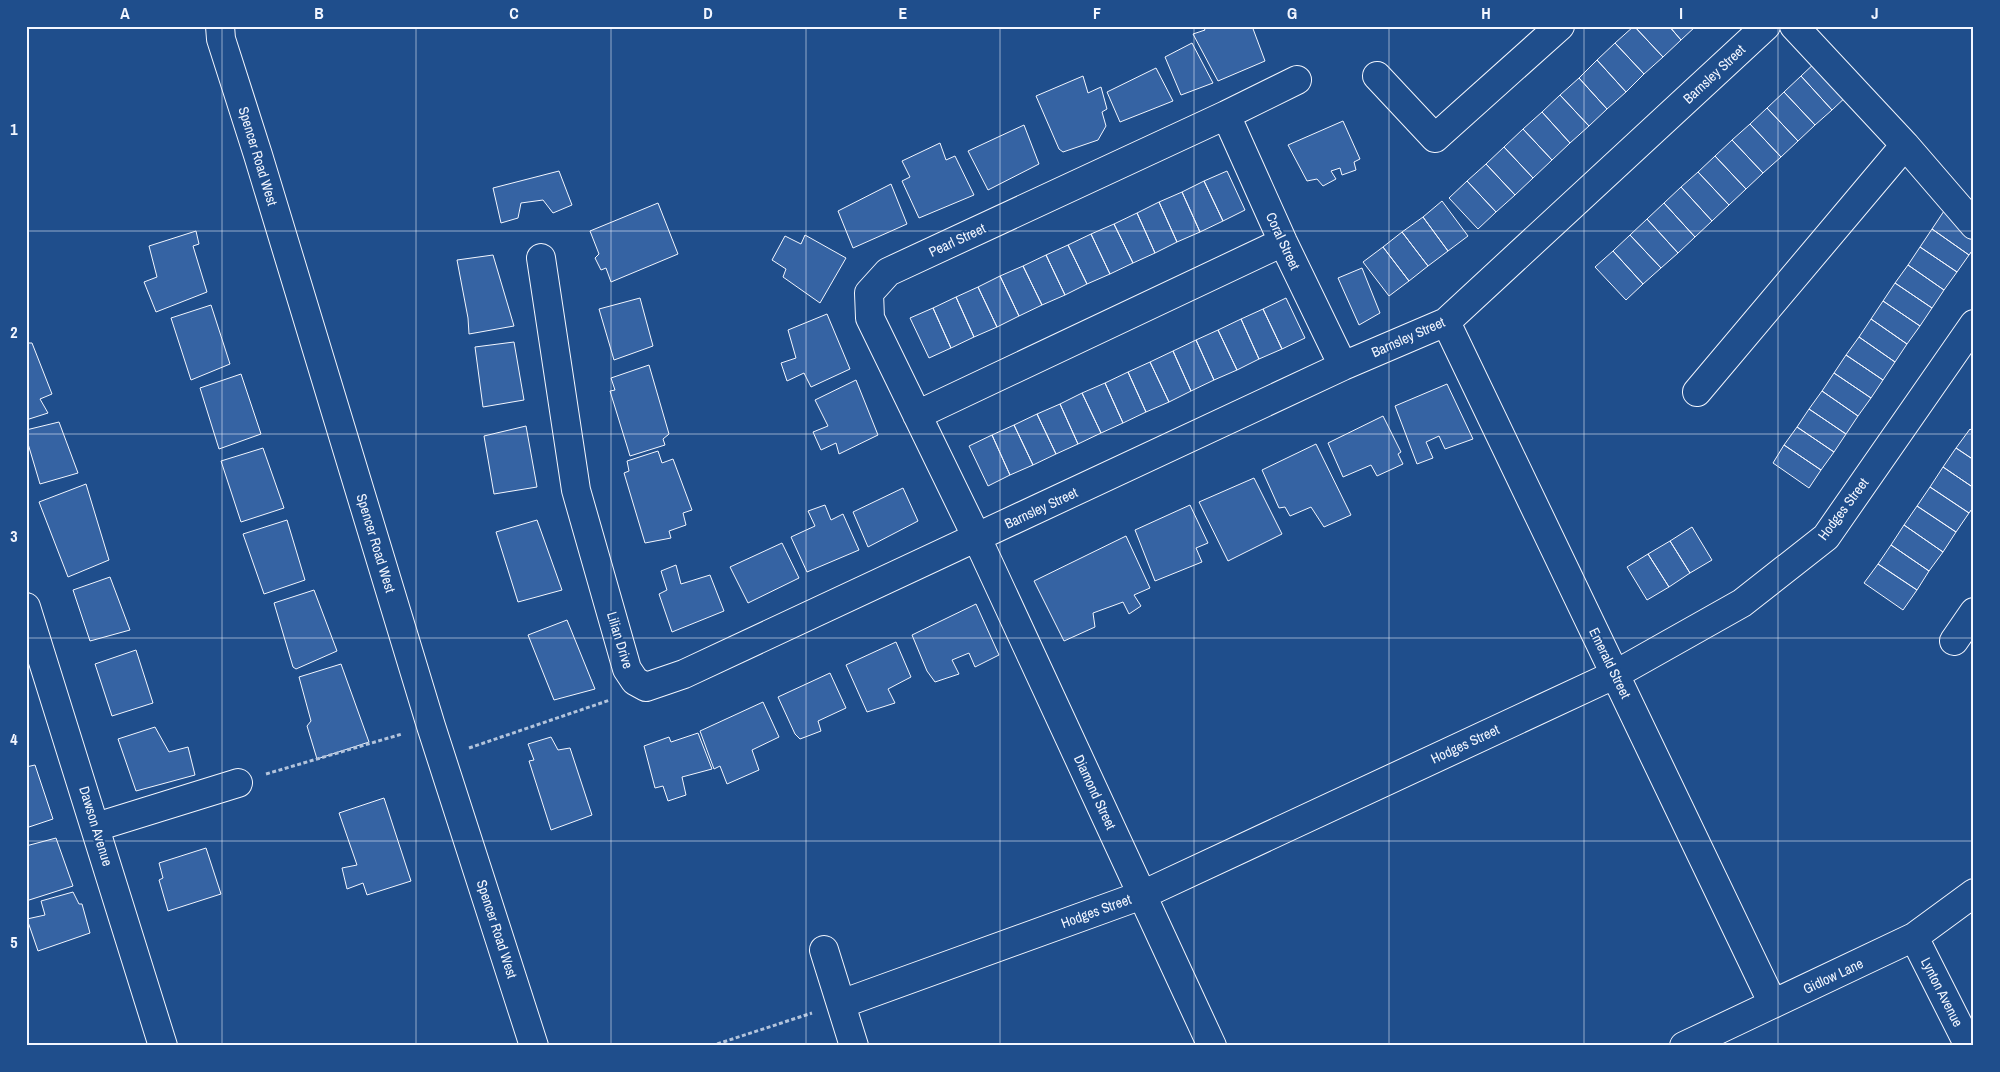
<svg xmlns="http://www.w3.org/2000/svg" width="2000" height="1072" font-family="'Archivo Narrow',sans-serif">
  <rect width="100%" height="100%" fill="#1f4e8c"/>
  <path fill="#3563a3" stroke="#f2f6ff" d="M1203,26H1252L1265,61L1218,81L1193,34L1205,30Z
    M1634,26L1663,57L1644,74L1615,43Z
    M1634,26H1669L1681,40L1663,57Z
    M1669,26H1696L1681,40Z
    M1192,43L1213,83L1181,95L1165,57Z
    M1615,43L1644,74L1626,92L1597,60Z
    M1597,60L1626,92L1607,109L1579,78Z
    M1818,60L1849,94L1832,110L1801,76Z
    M1156,68L1173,101L1120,122L1107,92Z
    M1083,76L1088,93L1101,87L1107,109L1102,112L1106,126L1098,140L1063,152L1059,149L1036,96Z
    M1801,76L1832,110L1815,125L1784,92Z
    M1579,78L1607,109L1589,126L1560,95Z
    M1784,92L1815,125L1798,141L1767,108Z
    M1560,95L1589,126L1570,143L1542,112Z
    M1767,108L1798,141L1781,157L1750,124Z
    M1542,112L1570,143L1552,160L1523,129Z
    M1343,121L1360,159L1354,162L1356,170L1342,175L1340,168L1331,171L1336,179L1323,186L1317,179L1307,181L1288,145Z
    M1750,124L1781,157L1763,173L1732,140Z
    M1024,125L1039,164L988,190L968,151Z
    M1523,129L1552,160L1533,178L1504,147Z
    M1732,140L1763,173L1746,189L1715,156Z
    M940,143L946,160L955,156L974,195L919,218L902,181L910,177L902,161Z
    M1504,147L1533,178L1515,195L1486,164Z
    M1715,156L1746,189L1729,205L1698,172Z
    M1486,164L1515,195L1496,212L1467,181Z
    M559,171L572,205L553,213L543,200L521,203L518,218L501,223L493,188Z
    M1227,171L1245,210L1223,221L1204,181Z
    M1698,172L1729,205L1712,221L1681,187Z
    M1204,181L1223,221L1200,232L1182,192Z
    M1467,181L1496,212L1478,229L1449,198Z
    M891,184L907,224L853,248L838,211Z
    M1681,187L1712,221L1695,237L1664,203Z
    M1182,192L1200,232L1177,242L1159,202Z
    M1442,201L1468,236L1448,251L1423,217Z
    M1159,202L1177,242L1155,253L1137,213Z
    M658,203L678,254L611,282L606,268L601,270L595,258L599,254L590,231Z
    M1664,203L1695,237L1678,253L1647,219Z
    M1944,211L1974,231V248L1969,255L1932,229Z
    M1137,213L1155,253L1133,263L1114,224Z
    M1423,217L1448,251L1428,266L1402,232Z
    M1647,219L1678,253L1661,268L1630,235Z
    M1114,224L1133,263L1110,274L1091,234Z
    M1932,229L1969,255L1957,272L1920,247Z
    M196,231L199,244L193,246L207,292L156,312L144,282L157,277L149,246Z
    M1402,232L1428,266L1409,281L1383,247Z
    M1091,234L1110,274L1087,284L1068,245Z
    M805,235L846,258L820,303L783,277L786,269L772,260L785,236L801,244Z
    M1630,235L1661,268L1643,284L1613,251Z
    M1068,245L1087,284L1065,295L1046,255Z
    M1383,247L1409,281L1389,296L1363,262Z
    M1920,247L1957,272L1944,290L1908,265Z
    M1613,251L1643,284L1626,300L1595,267Z
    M493,255L514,326L469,334L468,318L457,260Z
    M1046,255L1065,295L1042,305L1023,266Z
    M1908,265L1944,290L1932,308L1895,283Z
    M1023,266L1042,305L1019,316L1000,276Z
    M1362,268L1380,313L1359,325L1338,278Z
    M1000,276L1019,316L997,327L978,287Z
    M1895,283L1932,308L1920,326L1883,301Z
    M978,287L997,327L974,337L956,297Z
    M956,297L974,337L951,348L933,308Z
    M640,298L653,346L614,360L599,309Z
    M1286,298L1305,338L1282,349L1263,309Z
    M1883,301L1920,326L1907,344L1871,319Z
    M211,305L230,364L191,380L171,318Z
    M933,308L951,348L929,358L910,318Z
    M1263,309L1282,349L1259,359L1241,319Z
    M827,314L850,369L811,387L804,373L787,381L781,363L796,358L788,330Z
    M1241,319L1259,359L1237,370L1218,330Z
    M1871,319L1907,344L1895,362L1859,337Z
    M1218,330L1237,370L1214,380L1196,340Z
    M1859,337L1895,362L1883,380L1846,355Z
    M1196,340L1214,380L1191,391L1173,351Z
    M514,342L524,400L483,407L475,347Z
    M26,343H32L52,394L40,399L48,413L26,420Z
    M1173,351L1191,391L1169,402L1150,362Z
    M1846,355L1883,380L1871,398L1834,373Z
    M1150,362L1169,402L1146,412L1128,372Z
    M649,365L669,434L663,439L665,445L630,456L610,391L615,390L611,378Z
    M1128,372L1146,412L1123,423L1105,383Z
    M1834,373L1871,398L1858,416L1822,391Z
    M241,374L261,434L219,449L200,388Z
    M856,380L878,435L839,454L836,443L821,450L813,432L828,426L815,400Z
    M1105,383L1123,423L1101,433L1082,393Z
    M1447,384L1473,439L1445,449L1439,436L1426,442L1433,458L1417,464L1395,406Z
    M1822,391L1858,416L1846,434L1809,409Z
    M1082,393L1101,433L1078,444L1060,404Z
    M1060,404L1078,444L1056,454L1037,414Z
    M1809,409L1846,434L1834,452L1797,427Z
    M1037,414L1056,454L1033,465L1014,425Z
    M1383,416L1401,452L1398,454L1403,464L1377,476L1371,465L1343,477L1328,443Z
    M59,422L78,473L40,484L26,437V430Z
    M1014,425L1033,465L1010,475L992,435Z
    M526,426L537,487L494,494L484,436Z
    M1797,427L1834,452L1821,470L1784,445Z
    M1970,429L1974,432V460L1956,448Z
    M992,435L1010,475L988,486L969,446Z
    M1316,444L1351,515L1324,527L1311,507L1290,516L1285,507L1279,508L1262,470Z
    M1784,445L1821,470L1809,488L1773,463Z
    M263,448L284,508L241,522L221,461Z
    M1956,448L1974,460V488L1943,467Z
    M658,451L662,463L673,459L692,510L683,513L686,525L669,531L671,538L645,543L624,473L629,471L627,461Z
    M1943,467L1974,488V506L1969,513L1930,487Z
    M1254,478L1282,534L1228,561L1199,502Z
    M86,484L109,560L68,577L39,502Z
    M1930,487L1969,513L1956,532L1917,506Z
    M903,488L918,521L868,547L853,512Z
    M825,505L831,520L843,514L859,550L807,572L791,537L815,526L808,511Z
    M1190,505L1208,543L1196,548L1202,562L1155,581L1135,530Z
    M1917,506L1956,532L1943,552L1904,525Z
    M287,520L305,580L264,594L243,534Z
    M537,520L562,590L518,602L496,532Z
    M1904,525L1943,552L1929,571L1891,545Z
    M1692,527L1712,560L1690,573L1670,541Z
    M1126,536L1150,588L1134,595L1141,606L1129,614L1123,602L1093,613L1095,627L1064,641L1034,581Z
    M1670,541L1690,573L1669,587L1648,554Z
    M782,543L799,578L748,603L730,567Z
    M1891,545L1929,571L1917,590L1878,564Z
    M1648,554L1669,587L1647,600L1627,567Z
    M1878,564L1917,590L1903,610L1864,583Z
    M676,565L681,584L710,575L724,611L672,632L659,594L667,590L661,571Z
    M110,577L130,630L90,641L73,590Z
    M314,590L337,651L296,669L293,667L274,603Z
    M976,604L999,655L975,667L969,653L952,660L959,674L935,682L927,671L912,635Z
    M567,620L595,689L554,700L528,635Z
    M896,642L911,677L888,689L895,703L867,712L846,665Z
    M136,650L153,703L112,716L95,664Z
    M341,664L369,742L317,759L307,726L311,721L299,677Z
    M830,673L846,708L818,721L821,731L800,739L795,734L778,697Z
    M763,702L779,737L752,750L759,770L727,784L720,766L714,769L700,731Z
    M155,727L169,752L188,747L195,775L136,791L118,739Z
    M698,733L712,769L682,777L686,795L668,801L663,786L655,788L644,746L669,737L671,742Z
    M551,737L558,750L570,748L592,815L551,830L529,761L534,760L528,744Z
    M35,765L53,819L26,828V767Z
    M384,798L411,881L367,895L363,883L347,889L342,868L357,865L339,813Z
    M56,838L73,886L26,901V846Z
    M206,848L221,894L168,911L159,880L163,878L159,863Z
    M73,892L79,904H82L90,933L38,951L27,919L45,915L41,901Z"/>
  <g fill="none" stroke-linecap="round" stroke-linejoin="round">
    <g stroke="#f2f6ff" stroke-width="30">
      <path id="minor" d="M220,26L221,39L258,155L431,726L534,1046
        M1794,26L1905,145L1974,225
        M1377,76L1435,138L1560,26
        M1226,115L1283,242L1343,366
        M541,258L576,490L627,669L635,681L646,687L684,674L1343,366L1446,322L1766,26
        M1446,322L1773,1004
        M1697,392L1905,145
        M917,415L1283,242
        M26,607L163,1046
        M1954,641L1974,612
        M96,827L238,783
        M1914,937L1969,1046
        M824,950L854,1046
        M841,1004L1142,895L1616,674L1742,603L1826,537L1974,324
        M1212,1046L977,538L870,318L869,293L888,272L1226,115L1297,80
        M1684,1046L1914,937L1974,893"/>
    </g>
    <path stroke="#b3c4dc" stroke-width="3" stroke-dasharray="4 2.5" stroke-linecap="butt" d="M469,748L610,700
      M266,774L402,734
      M711,1046L812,1013"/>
    <use href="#minor" stroke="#1f4e8c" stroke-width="28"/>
  </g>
  <path fill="none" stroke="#f2f6ff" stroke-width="1" stroke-opacity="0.55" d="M222,26V1046M416,26V1046M611,26V1046M806,26V1046M1000,26V1046M1194,26V1046M1389,26V1046M1584,26V1046M1778,26V1046M26,231H1974M26,434H1974M26,638H1974M26,841H1974"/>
  <g text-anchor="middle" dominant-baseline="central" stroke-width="4" stroke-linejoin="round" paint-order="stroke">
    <g font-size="14" fill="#f2f6ff" stroke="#1f4e8c">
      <text transform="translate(1714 74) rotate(-43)">Barnsley Street</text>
      <text transform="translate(258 156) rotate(73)">Spencer Road West</text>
      <text transform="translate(957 240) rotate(-25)">Pearl Street</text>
      <text transform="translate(1283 241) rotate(65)">Coral Street</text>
      <text transform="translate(1408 337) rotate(-24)">Barnsley Street</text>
      <text transform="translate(1041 508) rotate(-25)">Barnsley Street</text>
      <text transform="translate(1843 509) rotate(-53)">Hodges Street</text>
      <text transform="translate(376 543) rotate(73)">Spencer Road West</text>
      <text transform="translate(620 640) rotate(73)">Lilian Drive</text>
      <text transform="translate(1610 663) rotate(64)">Emerald Street</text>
      <text transform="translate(1465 744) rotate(-25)">Hodges Street</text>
      <text transform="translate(1095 792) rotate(65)">Diamond Street</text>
      <text transform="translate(96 826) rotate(73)">Dawson Avenue</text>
      <text transform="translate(1096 911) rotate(-20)">Hodges Street</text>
      <text transform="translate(497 929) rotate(72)">Spencer Road West</text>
      <text transform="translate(1833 976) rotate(-25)">Gidlow Lane</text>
      <text transform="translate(1942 992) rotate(63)">Lynton Avenue</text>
    </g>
  </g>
  <rect width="2000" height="1072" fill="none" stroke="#1f4e8c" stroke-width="55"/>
  <rect x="28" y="28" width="1944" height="1016" fill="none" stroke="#f2f6ff" stroke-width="2"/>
  <g font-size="16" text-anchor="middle" font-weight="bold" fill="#f2f6ff">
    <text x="125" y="19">A</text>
    <text x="319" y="19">B</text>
    <text x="514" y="19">C</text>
    <text x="708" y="19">D</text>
    <text x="903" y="19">E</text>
    <text x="1097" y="19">F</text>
    <text x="1292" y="19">G</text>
    <text x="1486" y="19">H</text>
    <text x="1681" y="19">I</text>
    <text x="1875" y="19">J</text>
    <text x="14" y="135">1</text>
    <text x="14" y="338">2</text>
    <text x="14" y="542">3</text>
    <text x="14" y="745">4</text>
    <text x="14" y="948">5</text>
  </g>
</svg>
